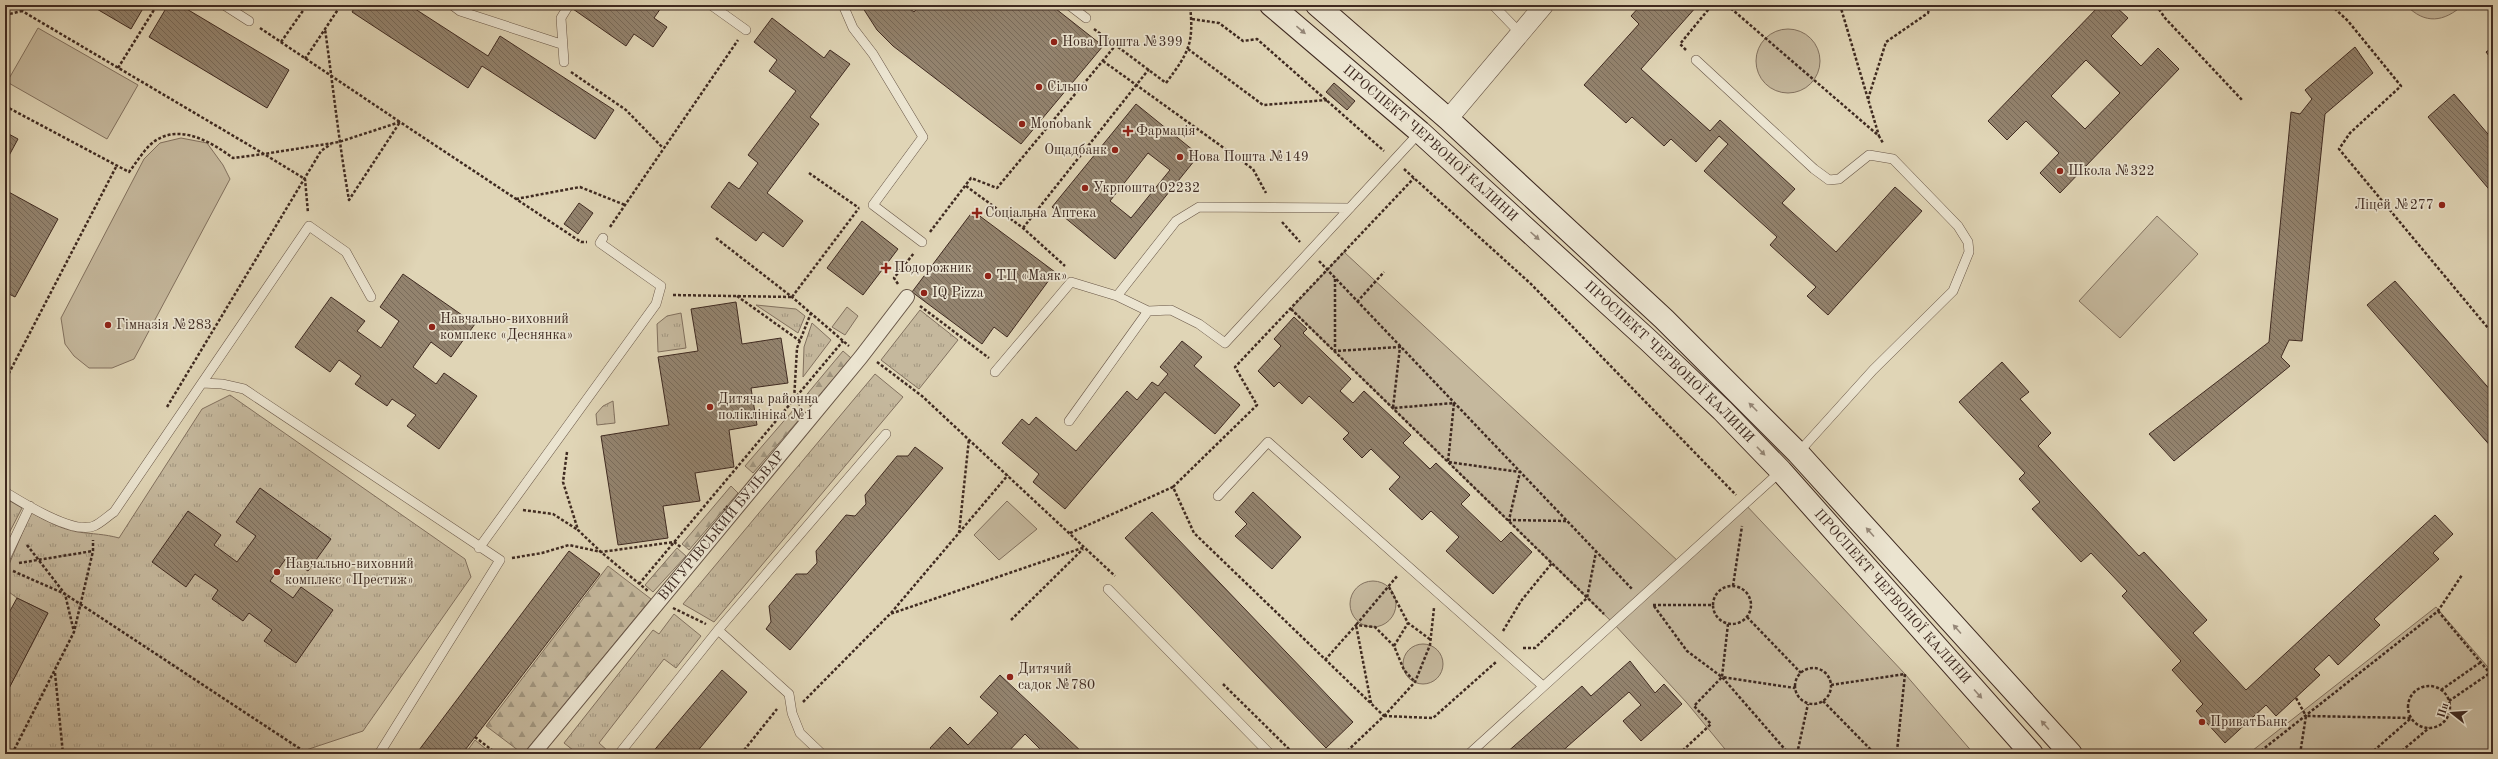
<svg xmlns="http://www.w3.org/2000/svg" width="2498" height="759" font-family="'Old Standard TT',serif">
  <defs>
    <pattern id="grass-tufts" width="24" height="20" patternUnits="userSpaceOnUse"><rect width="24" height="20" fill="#c5b89d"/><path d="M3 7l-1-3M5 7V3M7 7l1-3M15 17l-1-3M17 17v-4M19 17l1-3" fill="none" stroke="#a19680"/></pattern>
    <pattern id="forest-firs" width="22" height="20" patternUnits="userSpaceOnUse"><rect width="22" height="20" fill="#c5b89d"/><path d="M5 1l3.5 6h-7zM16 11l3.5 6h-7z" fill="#a19680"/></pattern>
    <pattern id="building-back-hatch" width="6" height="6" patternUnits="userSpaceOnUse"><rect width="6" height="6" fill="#93836e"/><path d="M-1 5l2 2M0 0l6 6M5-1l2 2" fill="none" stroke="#796b5a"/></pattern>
  </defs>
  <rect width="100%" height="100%" fill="#e0d5b6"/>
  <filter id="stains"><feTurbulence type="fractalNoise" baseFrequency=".005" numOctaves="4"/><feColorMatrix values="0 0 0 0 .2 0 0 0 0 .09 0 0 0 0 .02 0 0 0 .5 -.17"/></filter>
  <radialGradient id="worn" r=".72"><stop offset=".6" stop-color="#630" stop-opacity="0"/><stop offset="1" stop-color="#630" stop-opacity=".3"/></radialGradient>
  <path fill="url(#grass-tufts)" stroke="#82715f" d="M756,305L796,309L805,316L798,333Z
    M920,310L958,340L919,389L881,360Z
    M681,313L686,348L658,352L657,324L667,316Z
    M812,323L831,340L803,377L804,347Z
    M875,374L903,397L714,622L683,604Z
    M230,395L465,559L471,577L363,731L294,754H5V696L48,613L17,598L5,589V574L31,512C46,521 61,529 78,532C92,534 105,534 119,538L202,409Z
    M613,401L615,423L597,425L596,414L603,406Z
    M5,498L22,508L5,541Z
    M674,614L701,636L676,668L664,659L599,743L608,751L606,754H578L564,743L653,630L659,634Z
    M475,740L492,754H465Z"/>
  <path fill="url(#forest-firs)" stroke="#82715f" d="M843,351L851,358L810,406L803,399Z
    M795,408L803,415L753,473L745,466Z
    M731,486L738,493L689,550L682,544Z
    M677,548L686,556L653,592L645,585Z
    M608,566L651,599L523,754L486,726Z"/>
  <path fill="#c5b89d" stroke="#82715f" d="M2406,5H2463C2444,22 2425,25 2406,5Z
    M38,28L138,85L107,139L7,82Z
    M1756 61a32 32 0 1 1 64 0a32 32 0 1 1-64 0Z
    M181,138L207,143L223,165L230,179L134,359L112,368H89L74,356L65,344L61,318L144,159L160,143Z
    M2157,216L2198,254L2120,338L2079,301Z
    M1344,252L1679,562L1745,504L1905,674L1974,754H1729L1687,703L1614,624L1291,309Z
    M847,307L858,316L845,335L832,327Z
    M1007,501L1037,529L999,560L974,535Z
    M1350 604a23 23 0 1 1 46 0a23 23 0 1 1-46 0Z
    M2436,607L2493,673V754H2248Z
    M1403 664a20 20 0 1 1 40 0a20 20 0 1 1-40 0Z"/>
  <path fill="url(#building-back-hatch)" stroke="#3f2a21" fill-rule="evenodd" d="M90,5H145L131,29Z
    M168,5H180L289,70L267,108L149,37Z
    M356,5H409L488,56L500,36L614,110L595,139L482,66L468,88L352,12Z
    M576,5H663L654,18L667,27L653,47L634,34L626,46L573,9Z
    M861,5H905L914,12L920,5H1051L1103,46L1021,144L893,46L877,30Z
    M1641,5L1697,6L1641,69L1710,131L1720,120L1795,189L1782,203L1836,252L1895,187L1922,211L1828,315L1807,296L1816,287L1770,245L1777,237L1704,171L1728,144L1719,136L1696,162L1671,139L1664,146L1632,117L1626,123L1584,85L1639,24L1631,16Z
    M2100,5H2114L2128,18L2111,36L2141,66L2158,48L2179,69L2060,193L2040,173L2059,153L2026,121L2007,140L1988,121ZM2086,60L2120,93L2085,129L2051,96Z
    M772,18L824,58L830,50L850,64L810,117L819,124L767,193L803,221L783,247L763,232L756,241L711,207L729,182L739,189L758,163L748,155L796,91L769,71L777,60L754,42Z
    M2355,47L2373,73L2325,114L2302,341L2289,340L2281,357L2290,366L2174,461L2149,434L2269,342L2291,112L2300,114L2312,99L2305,90Z
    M2493,47V61L2486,52Z
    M1334,83L1355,101L1347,110L1326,92Z
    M2454,94L2493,140V194L2428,117Z
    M1136,104L1199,155L1115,259L1052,207ZM1148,153L1170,170L1131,218L1110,201Z
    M5,132L18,139L5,163Z
    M5,190L58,219L15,297L5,292Z
    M579,203L593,213L578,234L564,224Z
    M973,211L1055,272L1007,337L994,327L982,344L912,292Z
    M862,221L898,249L863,295L827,268Z
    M403,274L475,324L451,357L431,342L413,367L436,384L444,373L477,396L439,449L407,426L416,415L392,399L387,406L355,384L361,376L339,360L330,372L295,347L331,297L365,321L357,331L381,348L399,321L380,307Z
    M2395,281L2493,393V449L2367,305Z
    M736,302L742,344L781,338L788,383L751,388L757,425L729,430L734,467L695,473L700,501L663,506L668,538L618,545L601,436L669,425L658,357L698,351L691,309Z
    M1294,317L1307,329L1303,333L1351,379L1340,391L1353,403L1364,391L1411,435L1403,443L1430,469L1436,463L1470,495L1461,504L1501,542L1511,532L1532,552L1493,594L1446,551L1459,537L1431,511L1422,520L1389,489L1400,477L1371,449L1362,458L1343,439L1349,433L1309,396L1302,404L1279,382L1274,387L1258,371L1281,346L1274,339Z
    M1182,341L1202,357L1194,366L1240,405L1215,434L1165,392L1065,509L1033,482L1039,474L1002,443L1022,419L1029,425L1036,417L1076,451L1127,391L1137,400L1152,382L1158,386L1168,374L1160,367Z
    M2002,362L2029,392L2020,399L2051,433L2038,446L2139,556L2144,552L2207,620L2193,633L2246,690L2435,515L2453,534L2433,553L2439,559L2374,619L2380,625L2338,665L2329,655L2314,669L2320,675L2276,716L2266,705L2225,743L2196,711L2203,704L2172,670L2181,661L2122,596L2127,591L2091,553L2081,562L2032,509L2040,502L2019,479L2025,473L1959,402Z
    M915,447L943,468L790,650L766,629L771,622L769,606L796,574H807L817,563L816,551L846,515L855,516L866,504L865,495L897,456H908Z
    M260,488L331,539L308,571L287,557L270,581L293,598L301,587L333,610L296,663L264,641L272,630L249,613L243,621L212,599L218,590L195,574L186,587L152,562L188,511L221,535L214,545L237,562L256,536L236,522Z
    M1253,492L1301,537L1272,569L1235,536L1247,524L1235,512Z
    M1152,512L1353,722L1326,748L1125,538Z
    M569,551L600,574L462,754H416Z
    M17,598L48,613L5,696V620Z
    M1630,661L1655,693L1664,684L1682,704L1641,741L1623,721L1641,705L1629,692L1559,754H1505L1582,686L1591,696Z
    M722,670L747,692L695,754H651Z
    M1000,675L1084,754H1045L1025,734L1006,754H936L930,748L950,727L968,745L998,713L980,697Z"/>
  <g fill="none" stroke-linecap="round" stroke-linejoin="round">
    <g stroke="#675546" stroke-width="10">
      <path id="service" d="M224,5L249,21
        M452,5L460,11L561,44
        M711,5L746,30
        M843,5L853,28L873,54L923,137L873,205L922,242
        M1069,5L1086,18
        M1493,5L1521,34
        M1696,60L1814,169L1829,180L1839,179L1869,155L1893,159L1958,226L1968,242L1969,252L1953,291L1873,370L1798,453
        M564,62L561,18L569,5
        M1117,296L1176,221L1199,207L1350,208
        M995,372L1071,282L1117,296L1148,311L1171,310L1199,324L1225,343L1420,132
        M202,383L222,384L244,389L500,560L379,754
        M1069,421L1148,311
        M5,492C23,503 73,535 94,526C101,523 108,516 114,512L309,226L346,252L371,297
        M1218,496L1268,442L1543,686
        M479,548L656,304L661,286L600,243L603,238
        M5,559L30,506
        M1108,589L1270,754
        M718,630L789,694L792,713L800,733L822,754
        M619,754L718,630L886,434
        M1469,754L1781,471"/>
    </g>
    <g stroke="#675546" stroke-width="16">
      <g id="pedestrian">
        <path id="s1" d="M533,754L861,357L907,297"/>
      </g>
    </g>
    <g stroke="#675546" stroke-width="20">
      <path id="minor" d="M1448,119L1544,5"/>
    </g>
    <g stroke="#3f2a21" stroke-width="24">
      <g id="secondary">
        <path id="s2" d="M1271,5L1420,132L1648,340L1722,410L1781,471L2032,754"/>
        <path d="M1317,5L1448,119L1664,319L1798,453L2071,754"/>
      </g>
    </g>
    <path stroke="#3f2a21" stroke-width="2.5" stroke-dasharray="3 2" stroke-linecap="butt" d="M12,5L264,154L339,142L400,122L581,242H587
      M1727,5L1879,136L1883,143
      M1840,5L1879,136
      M2156,5L2165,18L2243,101
      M2331,5L2348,21L2401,86L2350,133L2339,149L2493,334
      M5,15L22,11
      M1192,19L1219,23L1243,41L1257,39L1384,151
      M260,28L400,122L349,200C339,143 333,86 325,29
      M1094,29L1166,83C1189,52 1194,44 1190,5
      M281,42L307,5
      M1188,49L1263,105L1327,100
      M1686,50L1680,44L1712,5
      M305,59L341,5
      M1103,61L1253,169L1266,193
      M118,68L157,5
      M571,72L626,110L663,148
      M1868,99L1886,42L1928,13L1930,5
      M5,106L129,172C136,163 142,153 150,145C176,121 210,141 233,158L264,154L305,179L308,213
      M1404,169L1531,284L1736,495
      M809,173L859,208
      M966,186L1023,228L1065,266
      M516,199L580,187L625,205
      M1282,222L1300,242
      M610,227L738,40
      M1023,228L1149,69
      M930,232L971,178L997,188L1115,46
      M716,238L792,297L849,346
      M1319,261L1632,589
      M1335,279V351L1400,347L1393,408L1454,403L1448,462L1520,472L1509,520L1566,521
      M898,284L894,278L914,253
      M673,295L792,297
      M737,296L800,341
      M792,297L859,208
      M1357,302L1384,272
      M920,306L989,358
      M1291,309L1604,614
      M877,362L922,396L1115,576
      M5,373L8,375L117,165
      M800,405L794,400L797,348L811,313
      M167,407L321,151L331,144
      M567,452L563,482L578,530L601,552L648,591
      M1173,487L1257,405L1235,367L1414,178
      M523,510L553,514L578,530
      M959,533L969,439
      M1070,533L1173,487L1194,533L1384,716L1344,754
      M27,545L65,594L74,632
      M512,558L542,553L569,545L601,552L674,542L682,548
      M19,563L93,551
      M13,571L65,594L308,754
      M639,584L843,341
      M1713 605a19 19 0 1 1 38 0a19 19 0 1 1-38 0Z
      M1733,586L1742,526
      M1389,587L1408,623L1431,640
      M1653,605H1712
      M1654,606L1687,651L1722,677L1789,754
      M673,608L706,624
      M2438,611L2493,677
      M891,613L1008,475
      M1747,617L1801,673
      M1011,620L1083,549
      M1728,624L1722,677L1795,688
      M1503,631L1521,601L1552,563
      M1394,646L1408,623
      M1523,648H1535L1587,598L1596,552
      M1325,660L1356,625L1375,627L1394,646L1404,670L1415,682
      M1795 686a18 18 0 1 1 36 0a18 18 0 1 1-36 0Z
      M55,673L63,754
      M1223,684L1294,754
      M1831,685L1905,674L1897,751
      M2408 707a21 21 0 1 1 42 0a21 21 0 1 1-42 0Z
      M2441,690L2481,662
      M2296,698L2306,716
      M1823,701L1875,754
      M2449,701L2490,673
      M803,702L890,614L1085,547
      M1371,703L1356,625L1398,575
      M1384,716L1433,718L1496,662
      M1384,716L1415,682L1430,645L1434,608
      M475,737L497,754
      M12,754L74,632L93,551V540
      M741,754L777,709
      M1679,754L1711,724L1694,706L1722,677
      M1797,754L1808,704
      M1881,754L1890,751L1902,754
      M2257,754L2438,611L2462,575
      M2300,754L2306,716L2411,718
      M2370,754L2410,719
      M2398,754L2429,728"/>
    <use href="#service" stroke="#ebe4d0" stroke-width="9"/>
    <use href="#pedestrian" stroke="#ebe4d0" stroke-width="14"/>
    <use href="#minor" stroke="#ebe4d0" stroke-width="19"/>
    <use href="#secondary" stroke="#ebe4d0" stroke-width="22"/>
  </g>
  <defs><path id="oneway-solid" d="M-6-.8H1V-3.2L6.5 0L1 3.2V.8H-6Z"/></defs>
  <g fill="#958778">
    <use href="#oneway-solid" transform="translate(1301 30) rotate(40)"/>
    <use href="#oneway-solid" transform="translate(1535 236) rotate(42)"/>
    <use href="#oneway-solid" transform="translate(1753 407) rotate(-135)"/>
    <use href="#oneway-solid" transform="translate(1761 451) rotate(46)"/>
    <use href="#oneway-solid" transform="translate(1870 532) rotate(-132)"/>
    <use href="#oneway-solid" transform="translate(1957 629) rotate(-132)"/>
    <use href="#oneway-solid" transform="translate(1978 694) rotate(48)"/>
    <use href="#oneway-solid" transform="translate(2045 725) rotate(-132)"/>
  </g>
  <g fill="#8f2418" stroke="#ebe4d0" stroke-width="1.5">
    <circle cx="1054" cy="42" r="4"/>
    <circle cx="1039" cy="87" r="4"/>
    <circle cx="1022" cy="124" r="4"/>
    <path d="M1126 125h4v4h4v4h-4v4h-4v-4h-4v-4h4z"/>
    <circle cx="1115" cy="150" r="4"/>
    <circle cx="1180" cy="157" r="4"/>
    <circle cx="2060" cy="171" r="4"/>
    <circle cx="1085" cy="188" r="4"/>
    <circle cx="2442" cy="205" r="4"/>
    <path d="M975 207h4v4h4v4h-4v4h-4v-4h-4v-4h4z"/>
    <path d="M884 262h4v4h4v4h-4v4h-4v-4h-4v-4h4z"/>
    <circle cx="988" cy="276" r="4"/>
    <circle cx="924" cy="293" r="4"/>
    <circle cx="108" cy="325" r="4"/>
    <circle cx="432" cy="327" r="4"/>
    <circle cx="710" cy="407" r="4"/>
    <circle cx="277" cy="572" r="4"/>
    <circle cx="1010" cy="677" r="4"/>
    <circle cx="2202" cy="722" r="4"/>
  </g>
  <g text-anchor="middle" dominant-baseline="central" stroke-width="3.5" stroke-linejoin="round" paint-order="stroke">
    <g font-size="14" fill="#3f2a21" stroke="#ebe4d0" text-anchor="start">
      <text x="1062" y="42">Нова Пошта №399</text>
      <text x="1047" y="87">Сільпо</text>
      <text x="1030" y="124">Monobank</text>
      <text x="1136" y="131">Фармація</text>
      <text x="1107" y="150" text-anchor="end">Ощадбанк</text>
      <text x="1188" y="157">Нова Пошта №149</text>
      <text x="2068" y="171">Школа №322</text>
      <text x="1093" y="188">Укрпошта 02232</text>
      <text x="2434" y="205" text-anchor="end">Ліцей №277</text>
      <text x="985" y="213">Соціальна Аптека</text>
      <text x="894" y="268">Подорожник</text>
      <text x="996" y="276">ТЦ «Маяк»</text>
      <text x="932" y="293">IQ Pizza</text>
      <text x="440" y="319">Навчально-виховний<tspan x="440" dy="16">комплекс «Деснянка»</tspan></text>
      <text x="116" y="325">Гімназія №283</text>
      <text x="718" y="399">Дитяча районна<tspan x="718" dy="16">поліклініка №1</tspan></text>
      <text x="285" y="564">Навчально-виховний<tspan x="285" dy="16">комплекс «Престиж»</tspan></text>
      <text x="1018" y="669">Дитячий<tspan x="1018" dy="16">садок №780</tspan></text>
      <text x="2210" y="722">ПриватБанк</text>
    </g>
    <g font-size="14" fill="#3f2a21" stroke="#ebe4d0">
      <text stroke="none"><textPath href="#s2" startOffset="211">ПРОСПЕКТ ЧЕРВОНОЇ КАЛИНИ</textPath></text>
      <text stroke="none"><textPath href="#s2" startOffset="535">ПРОСПЕКТ ЧЕРВОНОЇ КАЛИНИ</textPath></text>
      <text stroke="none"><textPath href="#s1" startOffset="296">ВИГУРІВСЬКИЙ БУЛЬВАР</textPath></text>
      <text stroke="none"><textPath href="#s2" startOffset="859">ПРОСПЕКТ ЧЕРВОНОЇ КАЛИНИ</textPath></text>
    </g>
  </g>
  <rect width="2498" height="759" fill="none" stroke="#e0d5b6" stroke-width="20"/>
  <rect x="6" y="6" width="2486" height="747" fill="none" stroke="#3f2a21" stroke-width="2"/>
  <rect x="10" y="10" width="2478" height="739" fill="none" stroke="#3f2a21"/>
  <g transform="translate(2452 713) rotate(287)" stroke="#ebe4d0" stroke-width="3" paint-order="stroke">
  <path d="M0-3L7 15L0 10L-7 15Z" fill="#3f2a21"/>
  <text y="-6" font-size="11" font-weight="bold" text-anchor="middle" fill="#3f2a21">Пн</text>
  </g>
  <rect width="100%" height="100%" filter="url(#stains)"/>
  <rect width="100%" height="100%" fill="url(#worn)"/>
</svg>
